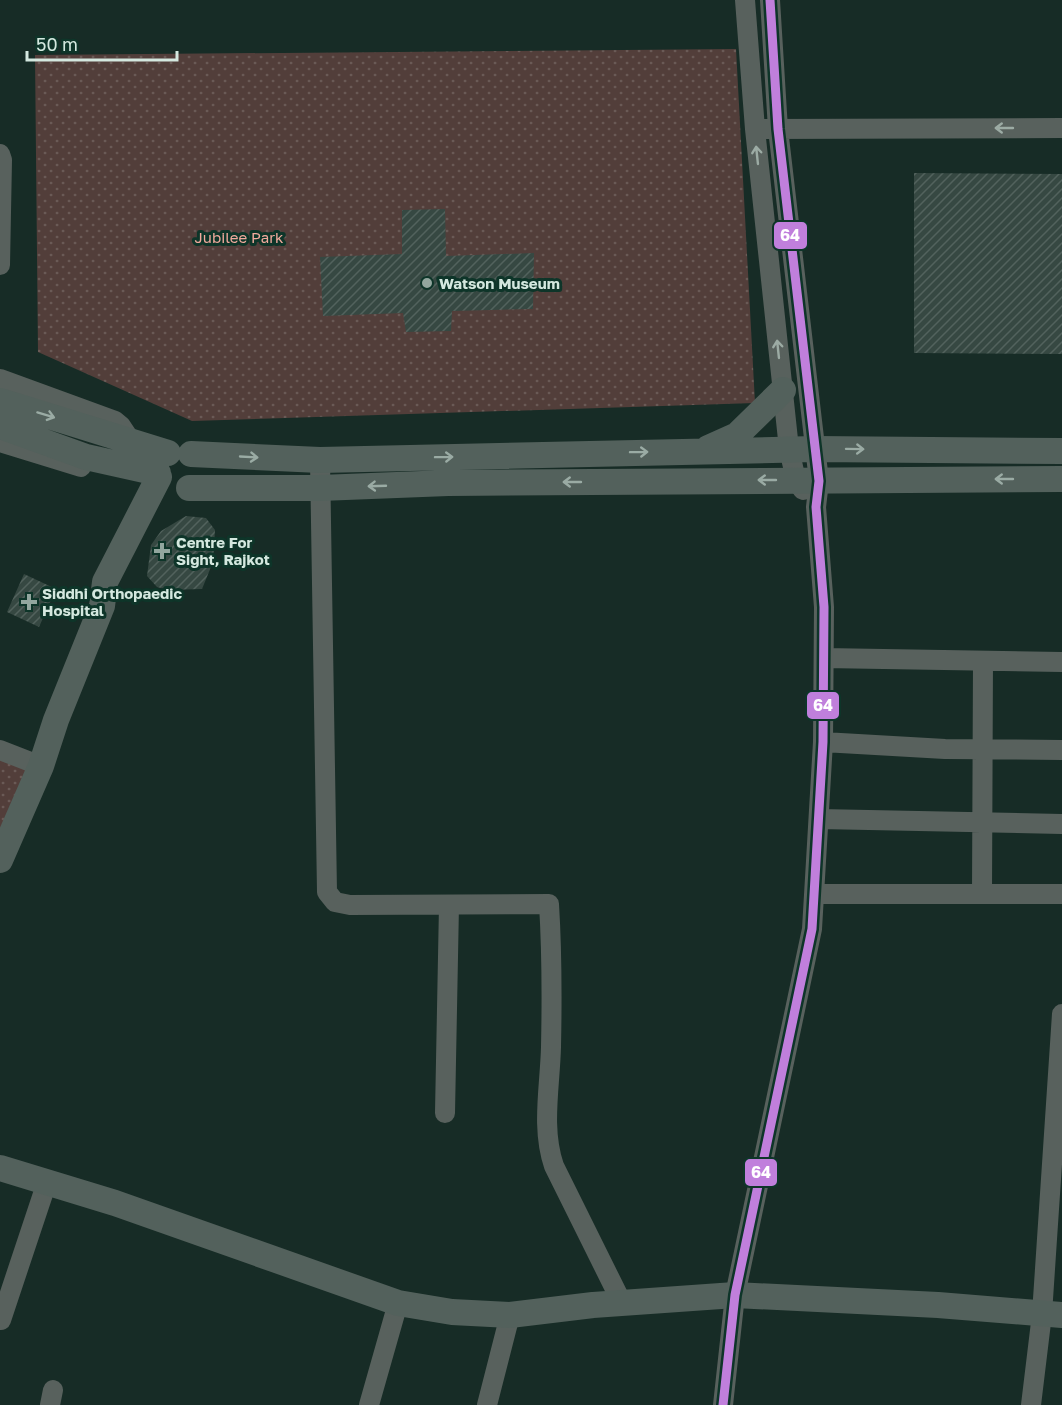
<svg xmlns="http://www.w3.org/2000/svg" width="1062" height="1405" font-family="'Golos Text',sans-serif">
  <defs>
    <pattern id="park-dots" width="8" height="8" patternUnits="userSpaceOnUse" patternTransform="scale(1.5)"><rect width="8" height="8" fill="#523e3a"/><path d="M2 2h.1M6 6h.1" fill="none" stroke="#6a5a56" stroke-width="1.8" stroke-linecap="round"/></pattern>
    <pattern id="building-hatch" width="6" height="6" patternUnits="userSpaceOnUse" patternTransform="scale(1.5)"><rect width="6" height="6" fill="#364842"/><path d="M-1 1l2-2M0 6l6-6M5 7l2-2" fill="none" stroke="#52625d"/></pattern>
  </defs>
  <rect width="100%" height="100%" fill="#172c26"/>
  <path fill="url(#park-dots)" d="M736,49L755,403L192,421L38,352L35,55Z
    M0,750L41,766L0,860Z"/>
  <path fill="url(#building-hatch)" d="M914,173L1062,174V354L914,353Z
    M445,209L446,256L534,253L533,309L452,311L451,331L406,332L403,313L323,316L320,257L402,254V210Z
    M186,516L206,518L215,530L213,562L202,589L168,590L157,587L147,576L151,545L161,531Z
    M24,574L56,589L39,627L7,612Z"/>
  <g fill="none" stroke-linecap="round" stroke-linejoin="round">
    <path stroke="#58615d" stroke-width="20" d="M745,0L755,129L789,449L796,480L803,490
      M765,129L1062,128
      M0,154L2,160L0,265
      M0,379L115,421L121,426L131,441
      M0,442L81,467
      M320,460L327,892L335,902L350,905L549,904C552,952 552,999 551,1047C550,1087 541,1128 554,1166L622,1303
      M824,658L1062,662
      M823,742L945,749L1062,750
      M0,750L41,766
      M819,819L1062,824
      M814,894H1062
      M982,894L983,661
      M445,1113L449,905
      M1,1320L47,1182
      M50,1405L53,1390
      M369,1405L398,1303
      M487,1405L510,1315
      M723,1405L735,1295L812,929L823,742L824,607L816,507L819,481L778,129L770,0
      M1031,1405L1042,1314L1062,1014"/>
    <path stroke="#53615c" stroke-width="26" d="M0,401L168,453
      M0,426L86,457L158,473
      M708,448L737,435L783,390
      M191,454L320,460L815,449L1062,451
      M189,488H320L448,483L1062,479
      M0,860L41,766L56,720L102,606L105,582L159,477
      M0,1168L115,1203L398,1303L452,1312L510,1315L593,1305L735,1295L938,1305L1062,1315"/>
    <g stroke="#0e3529" stroke-width="14">
      <path id="bus-1" d="M723,1405L735,1295L812,929L823,742L824,607L816,507L819,481L778,129L770,0"/>
    </g>
    <use href="#bus-1" stroke="#c07fdc" stroke-width="9"/>
  </g>
  <defs><path id="oneway-shaft" d="M-6 0H5M1.5-3L5.5 0L1.5 3" fill="none" stroke-width="1.6" stroke-linecap="round" stroke-linejoin="round" transform="scale(1.5)"/></defs>
  <g stroke="#9caba4">
    <use href="#oneway-shaft" transform="translate(1004 128) rotate(180)"/>
    <use href="#oneway-shaft" transform="translate(757 155) rotate(-96)"/>
    <use href="#oneway-shaft" transform="translate(778 349) rotate(-96)"/>
  </g>
  <g stroke="#9aaba4">
    <use href="#oneway-shaft" transform="translate(46 415) rotate(17)"/>
    <use href="#oneway-shaft" transform="translate(855 449) rotate(1)"/>
    <use href="#oneway-shaft" transform="translate(639 452) rotate(-1)"/>
    <use href="#oneway-shaft" transform="translate(249 457) rotate(3)"/>
    <use href="#oneway-shaft" transform="translate(444 457) rotate(-1)"/>
    <use href="#oneway-shaft" transform="translate(1004 479) rotate(180)"/>
    <use href="#oneway-shaft" transform="translate(767 480) rotate(180)"/>
    <use href="#oneway-shaft" transform="translate(572 482) rotate(180)"/>
    <use href="#oneway-shaft" transform="translate(377 486) rotate(178)"/>
  </g>
  <g fill="#92a69e" stroke="#0e3529" stroke-width="2">
    <circle cx="427" cy="283" r="6"/>
    <path d="M159 542h6v6h6v6h-6v6h-6v-6h-6v-6h6z"/>
    <path d="M26 593h6v6h6v6h-6v6h-6v-6h-6v-6h6z"/>
  </g>
  <g text-anchor="middle" dominant-baseline="central" stroke-width="6" stroke-linejoin="round" paint-order="stroke">
    <g font-size="15" fill="#f1aa9d" stroke="#0e3529">
      <text x="239" y="237">Jubilee Park</text>
    </g>
    <g font-size="15" font-weight="bold" fill="#d4e8df" stroke="#0e3529" text-anchor="start">
      <text x="439" y="283">Watson Museum</text>
      <text x="176" y="542">Centre For<tspan x="176" dy="17">Sight, Rajkot</tspan></text>
      <text x="42" y="593">Siddhi Orthopaedic<tspan x="42" dy="17">Hospital</tspan></text>
    </g>
  </g>
  <g stroke="#0e3529" stroke-width="2">
    <rect x="773" y="221" width="35" height="29" rx="6" fill="#c07fdc"/>
    <rect x="806" y="691" width="34" height="29" rx="6" fill="#c07fdc"/>
    <rect x="744" y="1158" width="34" height="29" rx="6" fill="#c07fdc"/>
  </g>
  <g font-size="16" text-anchor="middle" font-weight="bold" fill="#fff">
    <text x="790" y="241">64</text>
    <text x="823" y="711">64</text>
    <text x="761" y="1178">64</text>
  </g>
  <path d="M27 51v9h150v-9" fill="none" stroke="#d4e8df" stroke-width="3"/>
  <text x="36" y="51" font-size="18" fill="#d4e8df" stroke="#0e3529" stroke-width="4.5" paint-order="stroke">50 m</text>
</svg>
